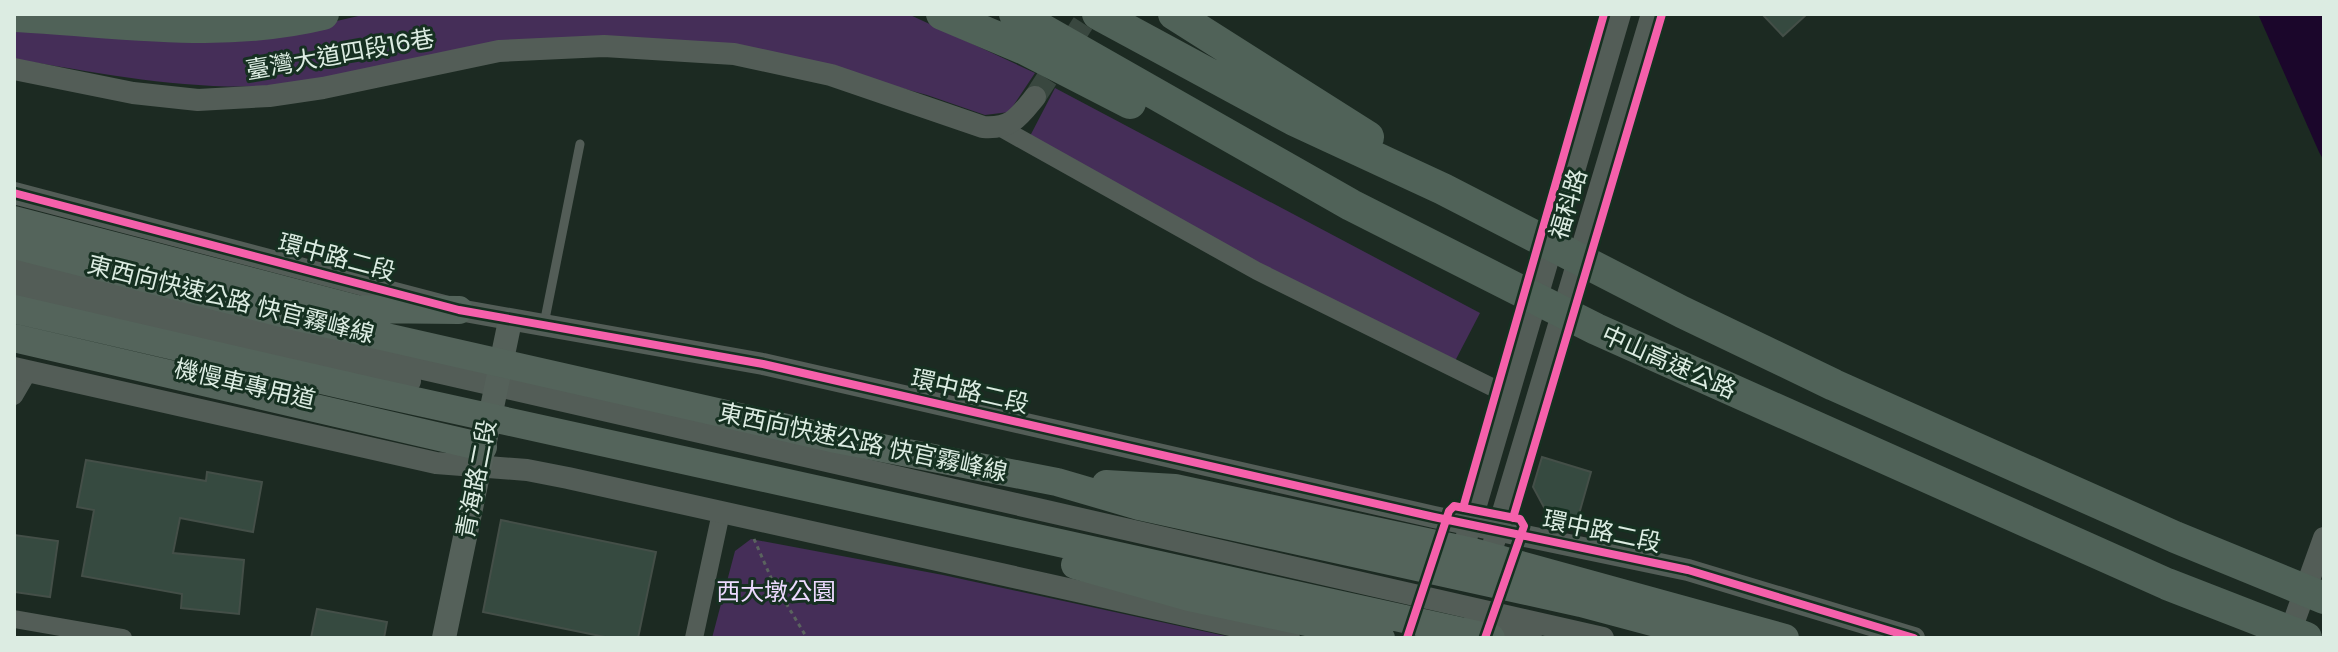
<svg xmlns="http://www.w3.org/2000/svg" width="2338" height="652" font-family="Poppins,'Noto Sans TC',sans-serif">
  <rect width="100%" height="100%" fill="#1c2a22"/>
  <path fill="#452e58" d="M367,14H908L1035,73L1009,112L985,115L927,95L763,50L692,41L268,86C181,90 99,73 14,59V23H328Z
    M1055,88L1480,313L1454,363L1254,264L1029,138Z
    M751,539L943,575L1235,638H712L735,551Z"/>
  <path fill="#1b062b" d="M2258,14H2324V161L2319,152Z"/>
  <path fill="#364a40" stroke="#444f48" stroke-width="2" d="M1762,14H1807L1783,36Z
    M1542,457L1591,472L1577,521L1546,511L1533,487Z
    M86,460L206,481L207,472L262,482L253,532L180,518L173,553L244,560L239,614L181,608L182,594L82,576L94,510L77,507Z
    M501,520L656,552L638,638H610L483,612Z
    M14,535L58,541L50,597L14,592Z
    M317,609L387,622L384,638H311Z"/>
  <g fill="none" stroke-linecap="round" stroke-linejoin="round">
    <path stroke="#39473f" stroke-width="22" stroke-dasharray="22 11" stroke-linecap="butt" d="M1035,97L1089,14"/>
    <path stroke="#5a635e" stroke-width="3" stroke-dasharray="4 4" stroke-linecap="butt" d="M754,539L772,580L807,638"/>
    <path stroke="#535d57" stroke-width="9" d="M544,324L580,144"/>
    <path stroke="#535d57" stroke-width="18" d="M1003,129L1257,271L1506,394
      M14,396L28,372
      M14,619L123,638
      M694,638L721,513"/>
    <path stroke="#535d57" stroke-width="22" d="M14,69L133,93L198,100L269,96L323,88L499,51L604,46L734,54L831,75L983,127C1011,129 1018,118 1035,97
      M14,193L459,310L763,364L1434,517L1688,570L1914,638
      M14,269L393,362L1603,638
      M14,289L410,381
      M14,368L436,463L527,470L568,478L1289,638
      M1466,539L1620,14
      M1494,542L1652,14
      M1473,624L1531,638
      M2288,638L2324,538"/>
    <path stroke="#55615a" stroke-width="24" d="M444,638L510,321"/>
    <path stroke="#54645b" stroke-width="28" d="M14,220L357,309L459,310
      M14,245L293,316L836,439L1057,482L1139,506L1581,603L1712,638
      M14,309L374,392L1491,638
      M14,338L483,447
      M1106,484L1175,488L1473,552L1785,638
      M1075,565L1189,597L1381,638"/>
    <path stroke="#506258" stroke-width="32" d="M942,14L1025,49L1130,103
      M1015,14L1351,205L1596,329L2167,584L2306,638
      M1098,14L1294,120L1443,189L1682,312L1834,385L2175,537L2324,598
      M1174,14L1368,137
      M14,16C118,21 220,39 323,14"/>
    <g stroke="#163021" stroke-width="13">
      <path id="cycleway" d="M14,193L459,310L763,364L1434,517L1688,570L1914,638
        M1463,508L1604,14
        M1513,518L1662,14
        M1407,638L1449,511L1454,506L1520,519L1524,526L1485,638"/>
    </g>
    <use href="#cycleway" stroke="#f560ab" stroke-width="8"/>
  </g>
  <g text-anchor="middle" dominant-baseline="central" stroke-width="6" stroke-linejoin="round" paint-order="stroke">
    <g font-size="24" fill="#dcece2" stroke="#163021">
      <text transform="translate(340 54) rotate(-10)">臺灣大道四段16巷</text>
      <text transform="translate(1568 204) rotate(-73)">福科路</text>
      <text transform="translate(337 257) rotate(15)">環中路二段</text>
      <text transform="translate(231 299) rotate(14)">東西向快速公路 快官霧峰線</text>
      <text transform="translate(1669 362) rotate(24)">中山高速公路</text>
      <text transform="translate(245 384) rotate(13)">機慢車專用道</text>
      <text transform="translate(970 391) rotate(13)">環中路二段</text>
      <text transform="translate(863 442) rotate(12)">東西向快速公路 快官霧峰線</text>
      <text transform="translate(476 479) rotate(-79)">青海路二段</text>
      <text transform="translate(1602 531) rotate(12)">環中路二段</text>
    </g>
    <g font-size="24" fill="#eddaff" stroke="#163021">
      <text x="776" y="591">西大墩公園</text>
    </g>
  </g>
  <rect width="2338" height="652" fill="none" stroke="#dcece2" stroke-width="32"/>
</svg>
